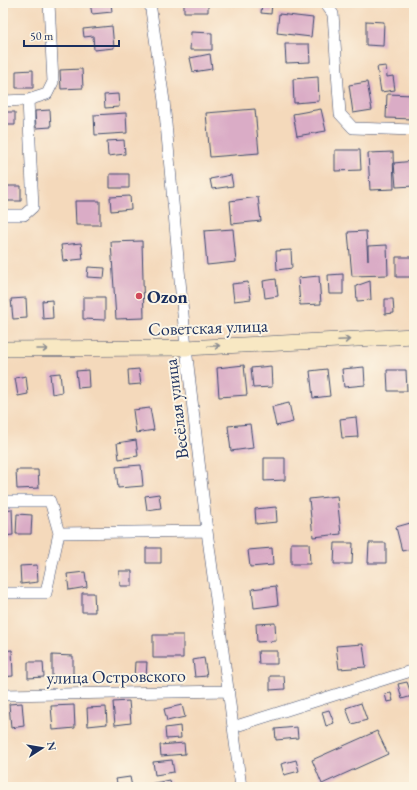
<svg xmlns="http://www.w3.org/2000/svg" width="417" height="790" font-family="'EB Garamond',serif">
  <rect width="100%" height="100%" fill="#fcf5e5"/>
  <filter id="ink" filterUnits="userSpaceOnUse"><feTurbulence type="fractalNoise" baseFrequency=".025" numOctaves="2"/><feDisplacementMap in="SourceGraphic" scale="8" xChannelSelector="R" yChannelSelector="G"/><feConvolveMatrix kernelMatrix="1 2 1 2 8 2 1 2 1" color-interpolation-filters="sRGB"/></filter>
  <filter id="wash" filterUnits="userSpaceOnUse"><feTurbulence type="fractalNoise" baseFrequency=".012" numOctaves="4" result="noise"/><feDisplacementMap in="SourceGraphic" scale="16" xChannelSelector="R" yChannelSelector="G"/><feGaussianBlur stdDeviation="0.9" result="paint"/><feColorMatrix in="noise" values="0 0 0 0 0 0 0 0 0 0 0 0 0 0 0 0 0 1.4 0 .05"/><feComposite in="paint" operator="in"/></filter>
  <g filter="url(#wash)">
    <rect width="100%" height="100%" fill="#f4d9bb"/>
    <g id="blocks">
      <path fill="#daacc6" d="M90,3H111L112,12L92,14Z
        M184,3H208V12H184Z
        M262,3H272L271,14L261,13Z
        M279,14L313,18L311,37L277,33Z
        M366,21L384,22L383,46L366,45Z
        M112,26L114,48L94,50L93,36L84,37L83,29Z
        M191,32L212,33V50H190Z
        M285,44H309L310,62L286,63Z
        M210,54L212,69L193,72L190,58Z
        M3,64H5V88H3Z
        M386,66L387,77L393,76L395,90L381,92L377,67Z
        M82,69L83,88L61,89L60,70Z
        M33,70V88H16V71Z
        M318,77L319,101L294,103L293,79Z
        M367,82L372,110L353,113L349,85Z
        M118,94L119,107L105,108L104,95Z
        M387,94L414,95L413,119L386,118Z
        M255,109L259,153L210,157L206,113Z
        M321,109L326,131L297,136L293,114Z
        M50,110L51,127L36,128L35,111Z
        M3,112H15V125H3Z
        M126,113L127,133L95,135L94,115Z
        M124,140L125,154L108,156L107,141Z
        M335,150H360L361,170L335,171Z
        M393,152L394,189L370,190L368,153Z
        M414,161V186L396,187L394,163Z
        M110,174H129V188H110Z
        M231,175L233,186L212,189L210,179Z
        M4,186H21V201H5Z
        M130,196L131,209L111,211L110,197Z
        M258,197L261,221L232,224L230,201Z
        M75,201H100V225H76Z
        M233,229L236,262L207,265L204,231Z
        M366,231L368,260V246L387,245L388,275L352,276L348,232Z
        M142,241L144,318L116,319L111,242Z
        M81,243L83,259L63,261L61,245Z
        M291,250L292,268L277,270L276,251Z
        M396,257H414V277H396Z
        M88,267L105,268L104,278L87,277Z
        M343,274V294H329L328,275Z
        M319,276L321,304L300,305L298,278Z
        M276,279L278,296L265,298L263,281Z
        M370,281L371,300L357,301L356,286Z
        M248,282L251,299L234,301L232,284Z
        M83,297H105V320L83,319Z
        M26,298L27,318L13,319L11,299Z
        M385,299H393L394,313L385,314Z
        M52,300L53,318L43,319L42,301Z
        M244,365L247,395L219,397L217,368Z
        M271,366L272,387L253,388L251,368Z
        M364,367L365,385L344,387L342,369Z
        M139,369L141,384L129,385L128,370Z
        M327,369L330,396L313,398L310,371Z
        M88,370L89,387L78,388L76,371Z
        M387,370H406L407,391H388Z
        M60,373L62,392L52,394L50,374Z
        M26,376L28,394L18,396L15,378Z
        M289,403L293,422L276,426L272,407Z
        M150,408L154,430L136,433L133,410Z
        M356,417L358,437L342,438L340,419Z
        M250,424L253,448L231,451L228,426Z
        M136,440L138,456L119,459L117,443Z
        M264,458H285V480L264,481Z
        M141,465L143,486L118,488L116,467Z
        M16,470H38L39,488L17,489Z
        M159,494L161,508L147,510L145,496Z
        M337,496L341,534L313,537L309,499Z
        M276,507L277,522L256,524L255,509Z
        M12,509L13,535L3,536V510Z
        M17,514L32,515L31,534H16Z
        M414,522V548L402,551L396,527Z
        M291,543H309L310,564H291Z
        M335,543H353L352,564H334Z
        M369,543H386V563H368Z
        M146,548H161V563H146Z
        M272,548L273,565L250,567L248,550Z
        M37,565L38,582L21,584L20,566Z
        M119,571H132V586H120Z
        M85,572L87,587L69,590L67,574Z
        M276,586L278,605L254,608L252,589Z
        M82,593H94L95,612H82Z
        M275,623L276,641L257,642L256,624Z
        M153,635H183V658H153Z
        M363,644L366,667L339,669L336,646Z
        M12,650L13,676L3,677V651Z
        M258,651H277V664H259Z
        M52,655L73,656V678L52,677Z
        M204,658L207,676L195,677L193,660Z
        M28,662H43L44,677L28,678Z
        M135,662H147L146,678H134Z
        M270,676H284L285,689L270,690Z
        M407,682L412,696L402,699L398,684Z
        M391,693L393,701L387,702L385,694Z
        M129,701L131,723L115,725L113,702Z
        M22,703L24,726L11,728L9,704Z
        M361,703L367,720L352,724L346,708Z
        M74,705L75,728L53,730L51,706Z
        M182,705L185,717L167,721L164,709Z
        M106,707L107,724L88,726L87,708Z
        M329,710L334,723L326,726L322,712Z
        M180,726L181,738L166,739L165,728Z
        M297,727L298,738L276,740L275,729Z
        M377,731L388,754L322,784L312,760Z
        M184,743L185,754L161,756L160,745Z
        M172,760L174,772L155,775L153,762Z
        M296,760L299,771L284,775L281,764Z
        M130,777L132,787H118L116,779Z
        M170,780L171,787H150L149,784Z"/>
    </g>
  </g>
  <g filter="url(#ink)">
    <use href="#blocks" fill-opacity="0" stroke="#3c486c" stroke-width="1"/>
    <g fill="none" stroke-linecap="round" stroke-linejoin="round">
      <g stroke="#3c486c" stroke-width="12">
        <path id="street" d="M150,3L164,101L186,348L207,531L241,787
          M325,3L333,14L340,114L353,128L414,130
          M3,101L28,100L47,94L53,82L49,3
          M3,215H24L33,207L28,100
          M3,501H50L59,533L207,531
          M3,593H46L59,533
          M3,695L229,691
          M233,727L414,670"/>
      </g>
      <g stroke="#3c486c" stroke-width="16">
        <path id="secondary" d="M3,349L186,348L414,336"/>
      </g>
      <use href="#street" stroke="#fff" stroke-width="11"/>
      <use href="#secondary" stroke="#f8e8c3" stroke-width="15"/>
    </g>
    <defs><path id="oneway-shaft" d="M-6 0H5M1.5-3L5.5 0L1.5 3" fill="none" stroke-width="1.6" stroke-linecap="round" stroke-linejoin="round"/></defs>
    <g stroke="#8a8c90">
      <use href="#oneway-shaft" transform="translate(344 340) rotate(-3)"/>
      <use href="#oneway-shaft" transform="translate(214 346) rotate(-3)"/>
      <use href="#oneway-shaft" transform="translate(42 349)"/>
    </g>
  </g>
  <circle fill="#d1495b" stroke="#fcf5e5" stroke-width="1.5" cx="139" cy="296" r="4"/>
  <g text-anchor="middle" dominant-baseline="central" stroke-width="4" stroke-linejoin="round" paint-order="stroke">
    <g font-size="18" font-weight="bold" fill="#1b2f5e" stroke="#fcf5e5" text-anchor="start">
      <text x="147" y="296">Ozon</text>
    </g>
    <g font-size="18" fill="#1b2f5e" stroke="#fcf5e5">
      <text transform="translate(208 327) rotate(-2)">Советская улица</text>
      <text transform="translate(176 409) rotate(-97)">Весёлая улица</text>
      <text transform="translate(116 676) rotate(-1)">улица Островского</text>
    </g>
  </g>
  <rect width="417" height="790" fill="none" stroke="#fcf5e5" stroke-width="16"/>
  <g transform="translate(42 748) rotate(78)" stroke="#fcf5e5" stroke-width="3" paint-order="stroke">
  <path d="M0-3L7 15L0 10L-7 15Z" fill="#1b2f5e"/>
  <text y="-6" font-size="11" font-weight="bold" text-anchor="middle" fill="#1b2f5e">N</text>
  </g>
  <path d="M24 40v6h95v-6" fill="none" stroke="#1b2f5e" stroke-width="2"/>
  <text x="30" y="40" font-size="12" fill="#1b2f5e" stroke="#fcf5e5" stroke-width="3" paint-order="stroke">50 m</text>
</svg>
